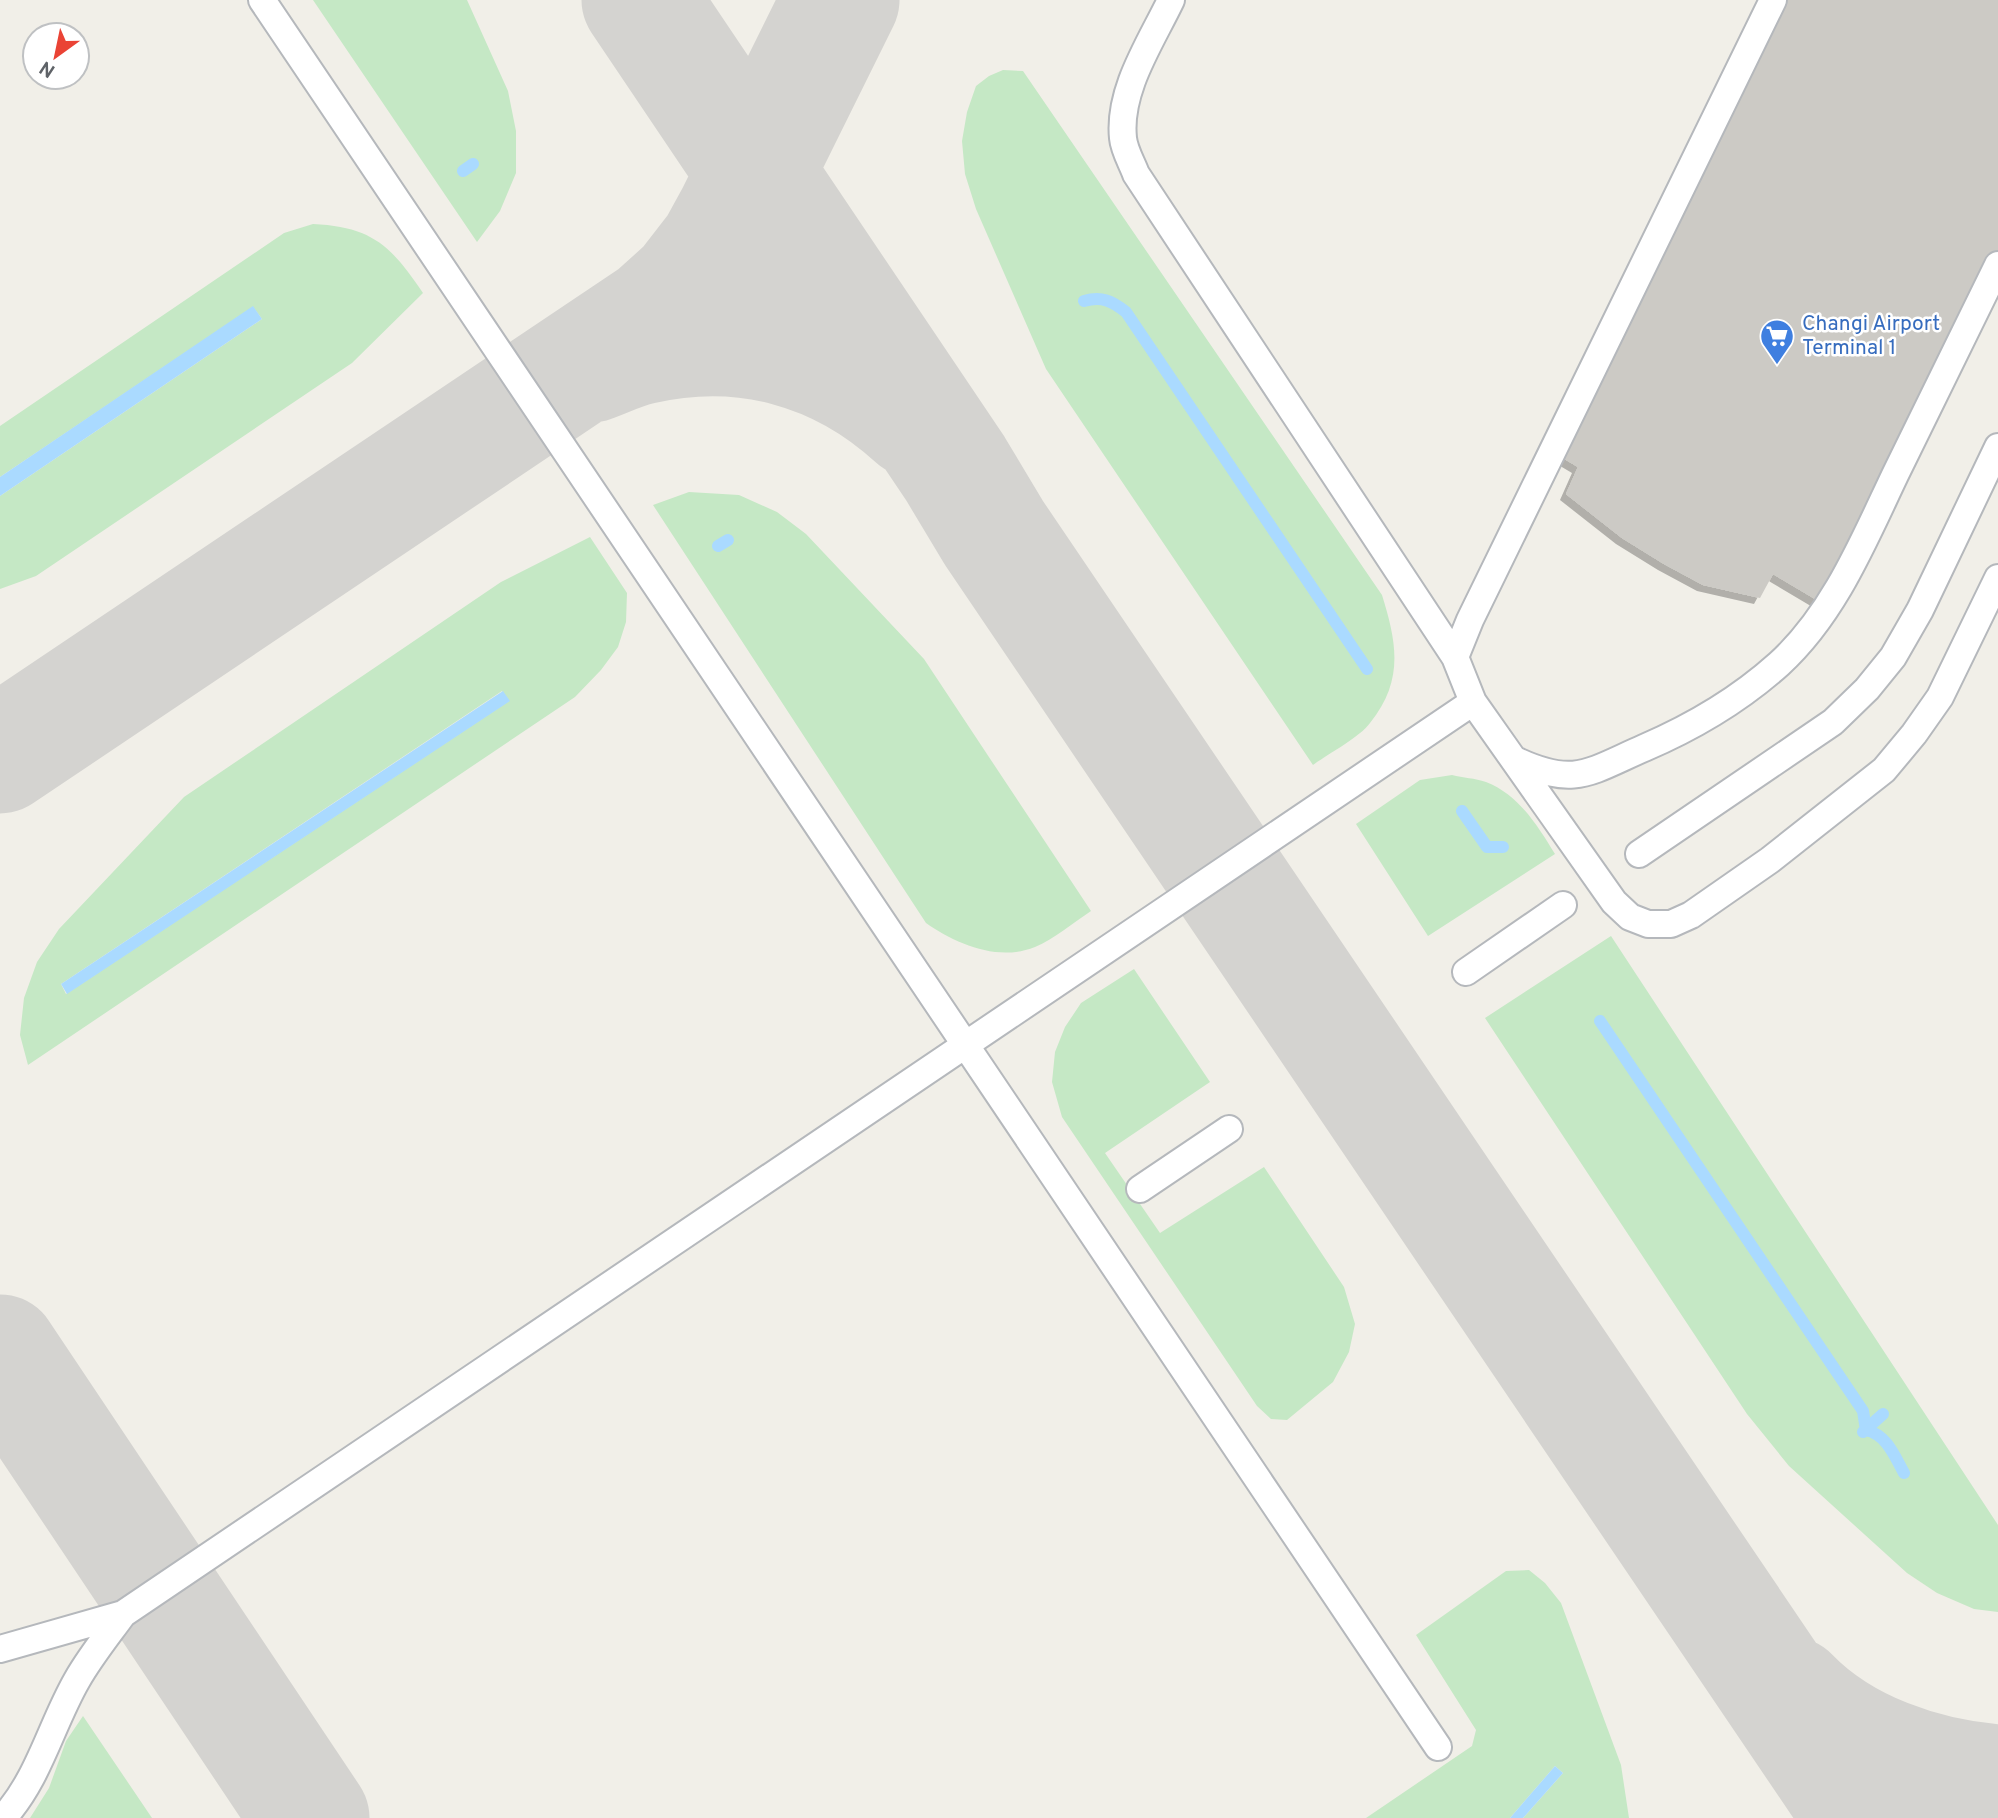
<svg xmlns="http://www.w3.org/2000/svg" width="1998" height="1818" font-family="Overpass,sans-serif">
  <defs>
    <filter id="shadow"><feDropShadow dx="-6" dy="6" stdDeviation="0" flood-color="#0004"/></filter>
  </defs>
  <rect width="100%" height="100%" fill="#f1efe8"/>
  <path fill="#c5e8c5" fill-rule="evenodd" d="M313,0H467L508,91L516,131V173L500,211L477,242Z
    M1003,70L1023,71L1382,595C1397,643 1404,681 1370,723C1360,737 1328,754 1313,765L1046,369L976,209L965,174L962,141L967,112L976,86L989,76Z
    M313,224C373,227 391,246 423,293L352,363L36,576L0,589V496L262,319L253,307L0,477V426L284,233Z
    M689,492L739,495L777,512L806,534L924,659L1091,911C1073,923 1054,939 1035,947C998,962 956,944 926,923L653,505Z
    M590,537L627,593L626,622L618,647L601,670L575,697L28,1065L20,1035L24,998L37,962L59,929L184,797L501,582ZM502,691L509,701L66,994L61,984Z
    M1452,775C1463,778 1475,778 1486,782C1519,795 1537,825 1555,854L1428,936L1356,824L1420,780Z
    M1611,936L1998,1525V1612L1974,1609L1937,1593L1907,1573L1789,1466L1747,1414L1485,1018Z
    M1134,969L1210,1082L1105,1153L1160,1233L1264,1167L1344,1287L1355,1324L1349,1352L1333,1382L1287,1420L1271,1419L1257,1406L1062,1117L1052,1082L1055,1052L1065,1027L1081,1003Z
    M1529,1570L1545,1583L1561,1603L1621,1765L1629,1818H1523L1563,1773L1555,1766L1510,1818H1366L1472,1746L1476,1730L1416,1635L1506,1571Z
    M83,1716L152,1818H30L49,1788L66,1741Z"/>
  <path fill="#aadaff" d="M253,306L262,319L0,496V477Z
    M503,691L510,701L67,994L61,984Z
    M1555,1766L1563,1773L1523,1818H1510Z"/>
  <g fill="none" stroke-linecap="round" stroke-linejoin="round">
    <path stroke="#aadaff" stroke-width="12" d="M463,171L473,164
      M1084,301C1102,296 1112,301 1126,312L1367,669
      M718,546L728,540
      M1462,811L1487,847H1503
      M1600,1021L1863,1411L1866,1430C1887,1435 1894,1455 1904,1473
      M1863,1432L1883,1414"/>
    <path stroke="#d4d3d0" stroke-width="117" d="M640,0L955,468L994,533L1864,1818
      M591,364C607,358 624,350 642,346C742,323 839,349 915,419
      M0,755L655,315L686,287L717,247L734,216L841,0
      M0,1353L311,1818
      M1790,1695C1843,1750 1924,1777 1998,1783"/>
  </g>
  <path fill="#cccac5" filter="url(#shadow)" d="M1776,0H1998V278L1837,612L1773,574L1760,598L1703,585L1664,564L1622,538L1566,494L1578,467L1556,454Z"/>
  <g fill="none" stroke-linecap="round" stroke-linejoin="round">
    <g stroke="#b5b8bc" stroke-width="30">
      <path id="service" d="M262,0L1438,1747
        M1171,0C1151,42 1118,90 1123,138C1124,150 1132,163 1136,174L1455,657L1473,702L1614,902L1630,917L1648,924H1671L1691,915L1770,860L1884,770L1914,734L1940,697L1998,578
        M1455,657L1470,620L1773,0
        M1515,760C1574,788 1589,772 1644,748C1693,727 1740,699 1779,664C1834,614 1864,540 1895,475C1930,405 1964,335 1998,265
        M1639,854L1833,722L1867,689L1893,657L1920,610L1998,447
        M1466,972L1563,905
        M1140,1189L1229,1129
        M0,1649L123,1614L1473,702
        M3,1818C39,1779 51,1725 77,1680C90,1657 107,1636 123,1614"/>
    </g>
    <use href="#service" stroke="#fff" stroke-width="26"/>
  </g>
  <defs>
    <g id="supermarket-pin" transform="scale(1.75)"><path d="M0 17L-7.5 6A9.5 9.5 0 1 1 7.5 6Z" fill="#3f7fe0" stroke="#fff"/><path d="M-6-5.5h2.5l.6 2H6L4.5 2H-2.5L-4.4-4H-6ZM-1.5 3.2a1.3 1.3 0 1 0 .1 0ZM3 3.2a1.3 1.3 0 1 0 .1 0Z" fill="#fff"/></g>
  </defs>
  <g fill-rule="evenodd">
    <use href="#supermarket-pin" x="1777" y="336"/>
  </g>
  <g text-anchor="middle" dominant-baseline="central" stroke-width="5" stroke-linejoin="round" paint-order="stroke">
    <g font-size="21" fill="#366cbe" stroke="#fff" text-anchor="start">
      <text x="1802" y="324">Changi Airport<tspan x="1802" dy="24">Terminal 1</tspan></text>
    </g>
  </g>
  <g transform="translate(56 56) rotate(213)"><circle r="33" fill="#ffffff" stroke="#bfc1c3" stroke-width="2"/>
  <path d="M0-5L12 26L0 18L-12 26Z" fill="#ea4335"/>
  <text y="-10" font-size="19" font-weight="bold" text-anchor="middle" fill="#5f6368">N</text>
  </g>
</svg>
